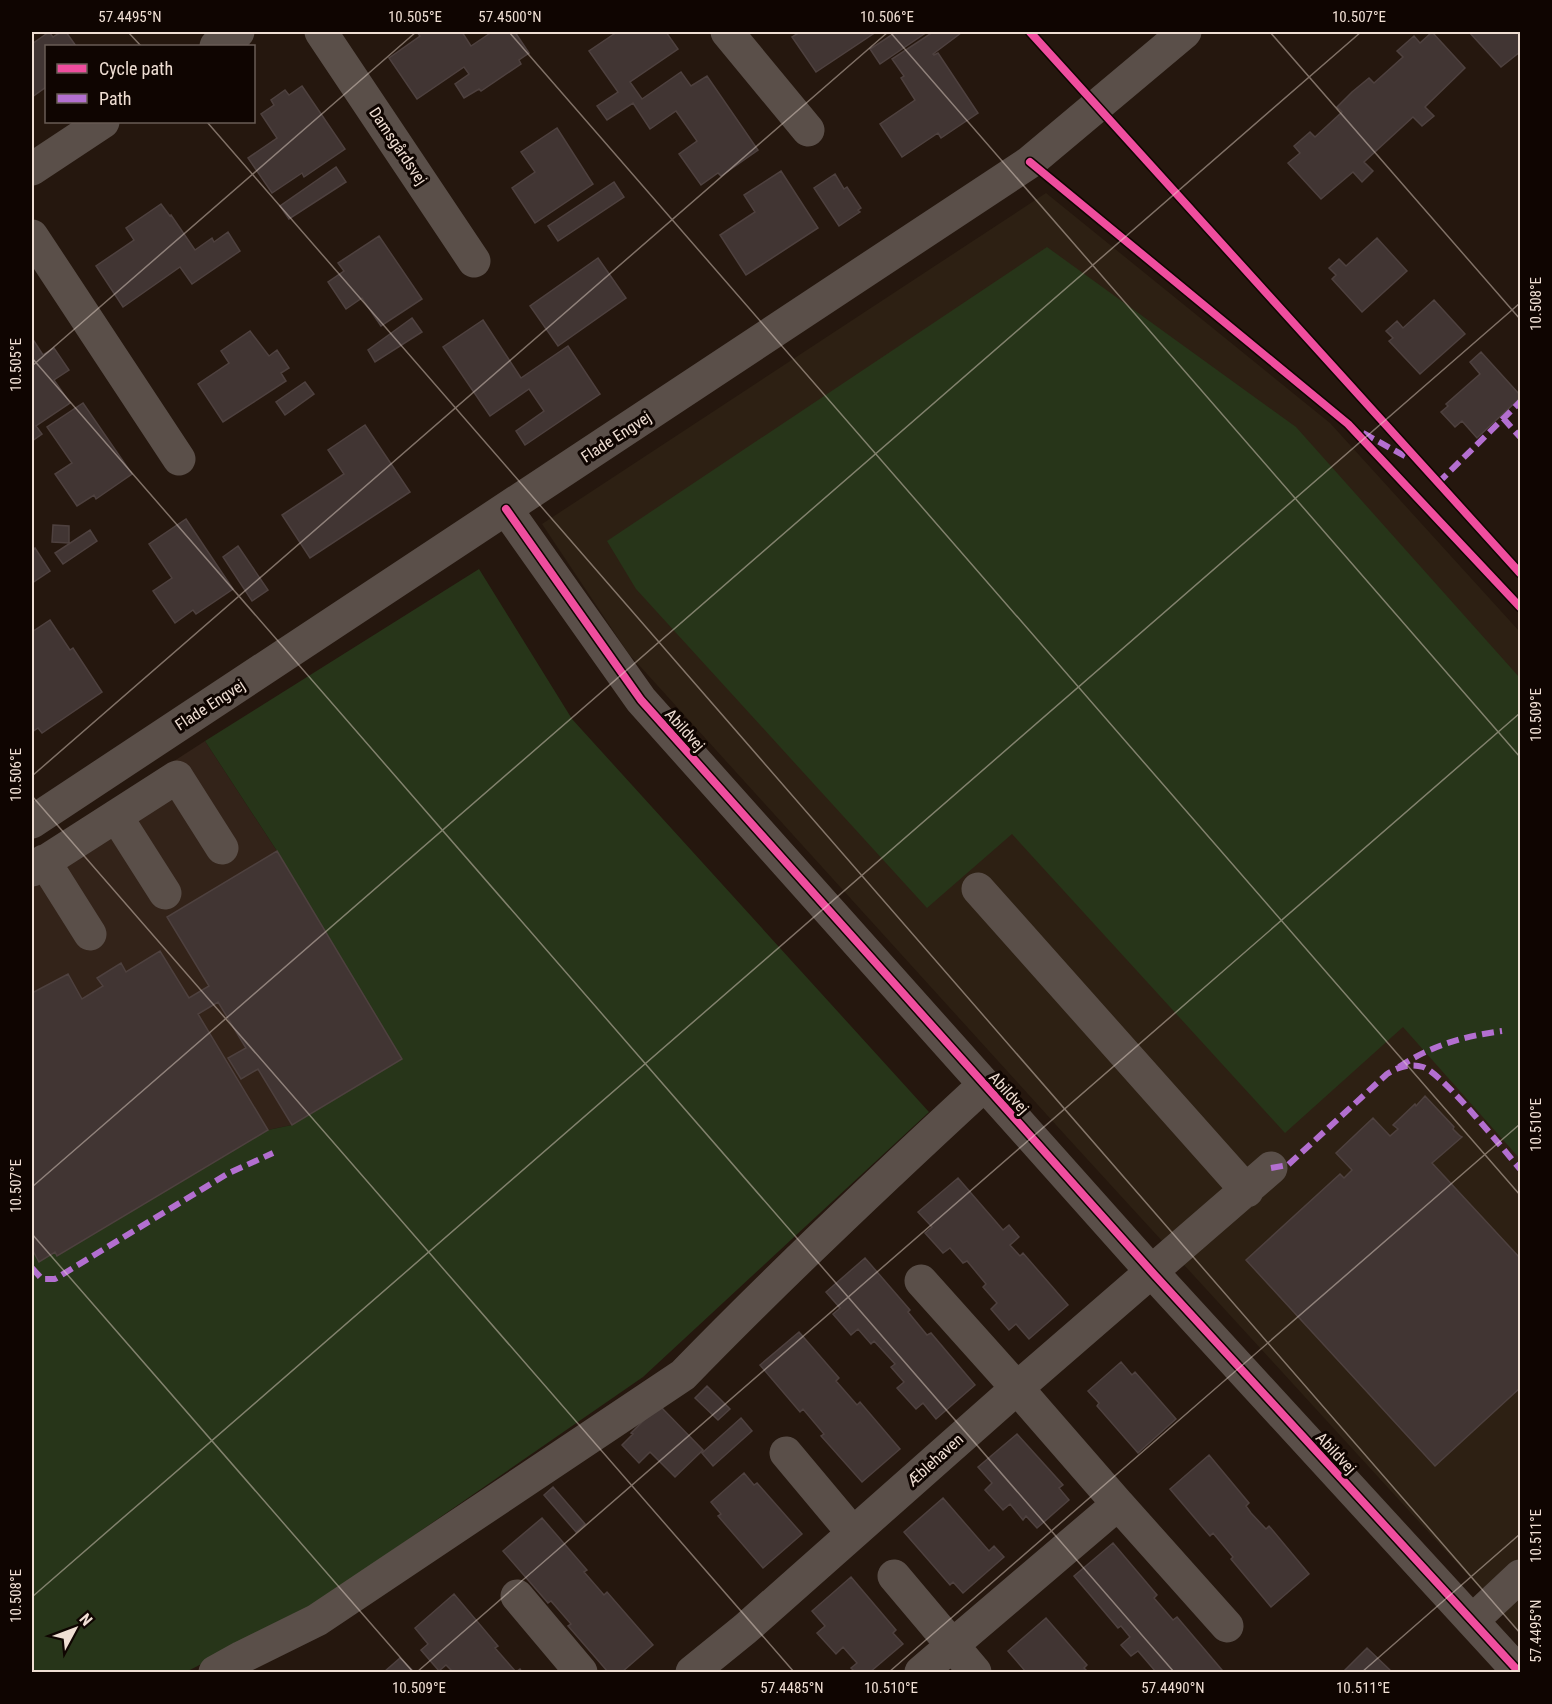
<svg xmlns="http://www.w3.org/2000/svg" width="1552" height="1704" font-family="'Roboto Condensed',sans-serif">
  <rect width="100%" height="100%" fill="#25170e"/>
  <path fill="#332319" d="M205,741L277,851L402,1059L292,1125L268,1130L57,1256L55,1253L39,1262L32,1249V853Z"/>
  <path fill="#2d2013" d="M1046,193L1330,423L1520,632V1632L1066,1136L628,653L542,524Z"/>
  <path fill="#273519" d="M1047,247L1296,427L1520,678V1159L1403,1027L1285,1133L1012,834L927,908L636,589L607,541Z
    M479,569L572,719L929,1112L643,1377L306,1610L186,1672H32V1249L39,1262L55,1252L57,1256L268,1130L292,1125L402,1059L277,851L205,741Z"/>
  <path fill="#413533" stroke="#4e413f" stroke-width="1.5" d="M49,32L53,37L61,32H66L76,46H46V87L32,97V44Z
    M417,32H462L471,46L492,32H515L529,53L519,60L521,64L481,91L479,89L464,98L455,84L469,74L464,67L417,99L389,58L420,36Z
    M617,32H666L678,49L630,82L642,99L681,72L691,86L707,76L758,150L721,176L718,173L701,185L679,154L697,141L676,111L650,129L633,103L607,120L597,106L618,92L589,51Z
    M800,32H876L816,72L792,37Z
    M896,32H927L880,64L870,49Z
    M933,32L961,33L933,54L934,55L938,53L978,113L941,138L938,133L902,157L880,124L915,100L901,78L904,76L892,59Z
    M1432,32L1465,68L1425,107L1434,116L1422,126L1413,117L1364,162L1373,171L1362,182L1353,172L1321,199L1288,163L1300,153L1294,146L1310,132L1315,137L1342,112L1337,107L1352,92L1369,78L1374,83L1403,57L1397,51L1414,36L1420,43Z
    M1469,32H1520V52L1501,67Z
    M302,86L345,149L304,177L302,173L272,193L248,158L277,138L261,114L274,105L271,100L285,90L289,95Z
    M557,128L593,184L535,223L512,188L535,172L521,152Z
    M336,167L346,182L289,219L280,206Z
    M781,171L818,228L746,275L720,235L755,212L744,195Z
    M835,174L844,189L847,187L861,208L858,210L860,212L839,226L814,188Z
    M614,182L624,197L558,241L548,226Z
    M161,204L170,216L171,215L195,250L212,238L214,242L228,232L240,251L192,284L180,267L123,307L96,266L134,240L126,228Z
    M379,236L422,299L381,326L362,298L346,309L328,282L344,271L338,263Z
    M1377,238L1407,271L1362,312L1332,279L1336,275L1329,268L1339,259L1346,266Z
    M598,258L626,298L558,346L530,306Z
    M1434,300L1465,334L1420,374L1389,341L1393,338L1386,331L1397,321L1403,328Z
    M412,318L422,332L375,362L368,350Z
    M483,320L521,378L568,346L600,394L525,445L516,431L544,411L529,389L490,416L443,347Z
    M250,331L269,356L277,350L289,368L281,373L286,381L223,422L198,384L229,363L221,351Z
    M32,338L43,355L54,348L69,370L54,380L70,403L36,426L42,434L32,441Z
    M1481,352L1520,395V398L1477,438L1462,421L1455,427L1441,412L1448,406L1446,404L1480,374L1470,362Z
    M305,382L314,394L285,415L276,402Z
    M83,403L132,474L96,499L94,495L77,506L55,474L72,463L47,427Z
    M365,425L410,492L310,558L282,515L344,474L328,450Z
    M186,519L233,589L196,614L193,610L175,623L153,591L172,578L149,544Z
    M53,525L69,526V543L52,542Z
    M90,530L97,541L63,564L55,553Z
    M238,546L268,590L252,601L223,557Z
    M35,548L50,571L32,583V551Z
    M50,620L70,650L73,648L102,692L42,733L38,728L32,732V632Z
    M277,851L402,1059L292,1125L258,1069L241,1079L228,1058L246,1048L218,1002L198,1014L268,1130L57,1256L55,1252L39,1262L32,1249V993L68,974L82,999L103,986L97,978L121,963L126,972L160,951L189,998L209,986L167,917Z
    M1425,1096L1454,1127L1453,1129L1460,1136L1462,1137L1432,1163L1520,1258V1388L1435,1466L1246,1260L1340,1174L1344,1178L1352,1170L1336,1153L1373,1118L1390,1136L1398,1129L1393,1125L1415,1104L1416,1106Z
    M958,1178L1003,1230L1009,1225L1019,1237L1010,1245L1020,1256L1023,1253L1068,1305L1029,1339L1016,1324L1009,1330L991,1309L997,1303L983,1287L986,1284L967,1261L963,1263L950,1248L943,1253L925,1233L932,1227L918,1212Z
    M865,1258L910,1310L908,1312L927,1335L931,1333L975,1385L936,1419L923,1403L916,1409L897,1388L904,1382L891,1367L895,1364L874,1341L871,1344L858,1329L851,1335L833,1314L840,1308L826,1292Z
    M799,1332L839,1378L836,1381L857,1405L860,1402L900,1449L862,1482L821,1436L824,1434L803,1409L800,1412L760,1365Z
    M1121,1362L1132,1375L1135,1372L1176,1419L1138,1453L1097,1406L1099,1403L1088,1391Z
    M707,1386L730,1409L718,1420L695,1398Z
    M659,1405L703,1450L675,1477L650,1452L639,1463L622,1445L633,1434L631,1433Z
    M741,1418L752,1431L713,1466L702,1453Z
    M1017,1434L1063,1485L1059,1488L1069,1500L1037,1528L1026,1516L1023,1520L1010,1504L1003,1510L985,1490L992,1483L978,1467Z
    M1209,1455L1249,1503L1246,1506L1251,1513L1266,1529L1269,1526L1309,1574L1271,1607L1231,1559L1233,1557L1213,1533L1210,1536L1170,1489Z
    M744,1473L754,1485L757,1483L802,1534L763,1568L718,1516L721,1514L711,1502Z
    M553,1487L585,1524L576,1532L544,1495Z
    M943,1498L989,1551L994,1546L1004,1557L963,1593L953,1582L950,1585L904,1532Z
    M542,1518L587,1570L584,1572L604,1595L607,1592L653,1645L622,1672H608L568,1626L571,1624L551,1601L548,1603L503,1551Z
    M1113,1543L1157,1595L1154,1598L1173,1620L1177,1617L1222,1670L1220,1672H1156L1138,1651L1131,1656L1121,1645L1130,1637L1121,1626L1118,1628L1074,1576Z
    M851,1577L896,1630L893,1633L903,1644L870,1672H855L851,1668L857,1663L843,1647L836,1654L817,1633L825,1626L812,1611Z
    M454,1594L498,1646L495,1648L516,1672L520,1669L522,1672H453L446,1665L439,1671L421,1650L428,1644L415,1628Z
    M1046,1618L1087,1665L1084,1668L1088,1672H1026L1008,1651Z
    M1367,1648L1392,1672H1343Z
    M400,1658L414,1672H384Z"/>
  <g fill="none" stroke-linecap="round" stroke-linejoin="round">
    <path stroke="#5a4f49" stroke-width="33" d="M321,32L474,261
      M727,32L808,130
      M216,46L238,32
      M32,169L103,122
      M32,236L179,459
      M506,509L641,700L1151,1271L1519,1672
      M116,816L165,893
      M32,822L1030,162L1185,32
      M44,861L90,934
      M32,870L177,777L222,848
      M978,889L1247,1191
      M786,1453L853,1533
      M1118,1504L1227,1626
      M894,1576L975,1672
      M517,1596L581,1672
      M1472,1621L1520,1576
      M215,1672L242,1657L317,1620L683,1375C780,1275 882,1179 984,1085
      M692,1672L745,1629L1017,1388L921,1281
      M921,1672L1118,1504L1017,1388L1271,1168"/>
    <path stroke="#b36fd0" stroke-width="6" stroke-dasharray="12 6" stroke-linecap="butt" d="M1503,418L1520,437
      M1363,433L1410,459
      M1438,483L1520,402
      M1399,1067C1430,1046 1464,1036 1502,1031
      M1271,1168L1288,1165L1387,1074C1398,1067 1410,1063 1423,1067C1443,1074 1503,1149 1520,1169
      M32,1268L42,1279H55L227,1174L273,1153"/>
    <g stroke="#0f0501" stroke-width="11">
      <path id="cycleway" d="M1030,32L1520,573
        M1030,162L1348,424L1520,607
        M506,509L641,700L1151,1271L1519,1672"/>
    </g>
    <use href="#cycleway" stroke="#ef4d9e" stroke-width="8"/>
  </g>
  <path fill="none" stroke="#efded3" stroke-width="1.5" stroke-opacity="0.45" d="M128,32L141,46M509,32L1520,1195M890,32L1520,757M1270,32L1520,319M207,122L1520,1633M32,358L1174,1672M32,366L416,32M32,776L888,32M32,796L794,1672M32,1187L1361,32M32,1234L413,1672M32,1597L1520,303M417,1672L1520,713M889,1672L1520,1124M1362,1672L1520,1534"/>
  <g text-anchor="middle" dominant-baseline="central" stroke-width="6" stroke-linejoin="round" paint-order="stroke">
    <g font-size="16" fill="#efded3" stroke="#0f0501">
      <text transform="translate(398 146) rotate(56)">Damsgårdsvej</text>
      <text transform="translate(616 437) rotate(-33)">Flade Engvej</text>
      <text transform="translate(210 705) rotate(-33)">Flade Engvej</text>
      <text transform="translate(685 730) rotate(48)">Abildvej</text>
      <text transform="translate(1009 1093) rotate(48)">Abildvej</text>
      <text transform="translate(1336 1453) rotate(47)">Abildvej</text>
      <text transform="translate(935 1460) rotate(-42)">Æblehaven</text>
    </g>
  </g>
  <rect width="1552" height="1704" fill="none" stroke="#0f0501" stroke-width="66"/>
  <rect x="45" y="45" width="210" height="78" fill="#0f0501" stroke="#695c55" stroke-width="1.5"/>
  <rect x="57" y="64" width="30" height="9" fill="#ef4d9e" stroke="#695c55" stroke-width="1.5"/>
  <text x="99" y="75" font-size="18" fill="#efded3">Cycle path</text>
  <rect x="57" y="94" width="30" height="9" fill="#b36fd0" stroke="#695c55" stroke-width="1.5"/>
  <text x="99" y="105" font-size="18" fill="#efded3">Path</text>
  <g transform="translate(75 1629) rotate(49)" stroke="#0f0501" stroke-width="4.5" paint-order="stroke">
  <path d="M0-4.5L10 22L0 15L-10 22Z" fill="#efded3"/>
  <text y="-9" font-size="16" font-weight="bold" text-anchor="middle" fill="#efded3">N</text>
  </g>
  <rect x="33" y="33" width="1486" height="1638" fill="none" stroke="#efded3" stroke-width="2"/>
  <g font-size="15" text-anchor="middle" fill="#efded3">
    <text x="130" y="22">57.4495°N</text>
    <text x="415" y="22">10.505°E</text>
    <text x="510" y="22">57.4500°N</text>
    <text x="887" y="22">10.506°E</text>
    <text x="1359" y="22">10.507°E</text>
    <text transform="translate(1536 304) rotate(-90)" y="5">10.508°E</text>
    <text transform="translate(16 365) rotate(-90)" y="5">10.505°E</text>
    <text transform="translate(1536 715) rotate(-90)" y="5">10.509°E</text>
    <text transform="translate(16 775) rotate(-90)" y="5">10.506°E</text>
    <text transform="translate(1536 1125) rotate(-90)" y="5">10.510°E</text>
    <text transform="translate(16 1186) rotate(-90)" y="5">10.507°E</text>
    <text transform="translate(1536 1536) rotate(-90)" y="5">10.511°E</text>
    <text transform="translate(16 1596) rotate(-90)" y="5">10.508°E</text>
    <text transform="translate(1536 1631) rotate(-90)" y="5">57.4495°N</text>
    <text x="419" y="1693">10.509°E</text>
    <text x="792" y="1693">57.4485°N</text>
    <text x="891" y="1693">10.510°E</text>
    <text x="1173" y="1693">57.4490°N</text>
    <text x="1363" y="1693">10.511°E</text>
  </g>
</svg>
